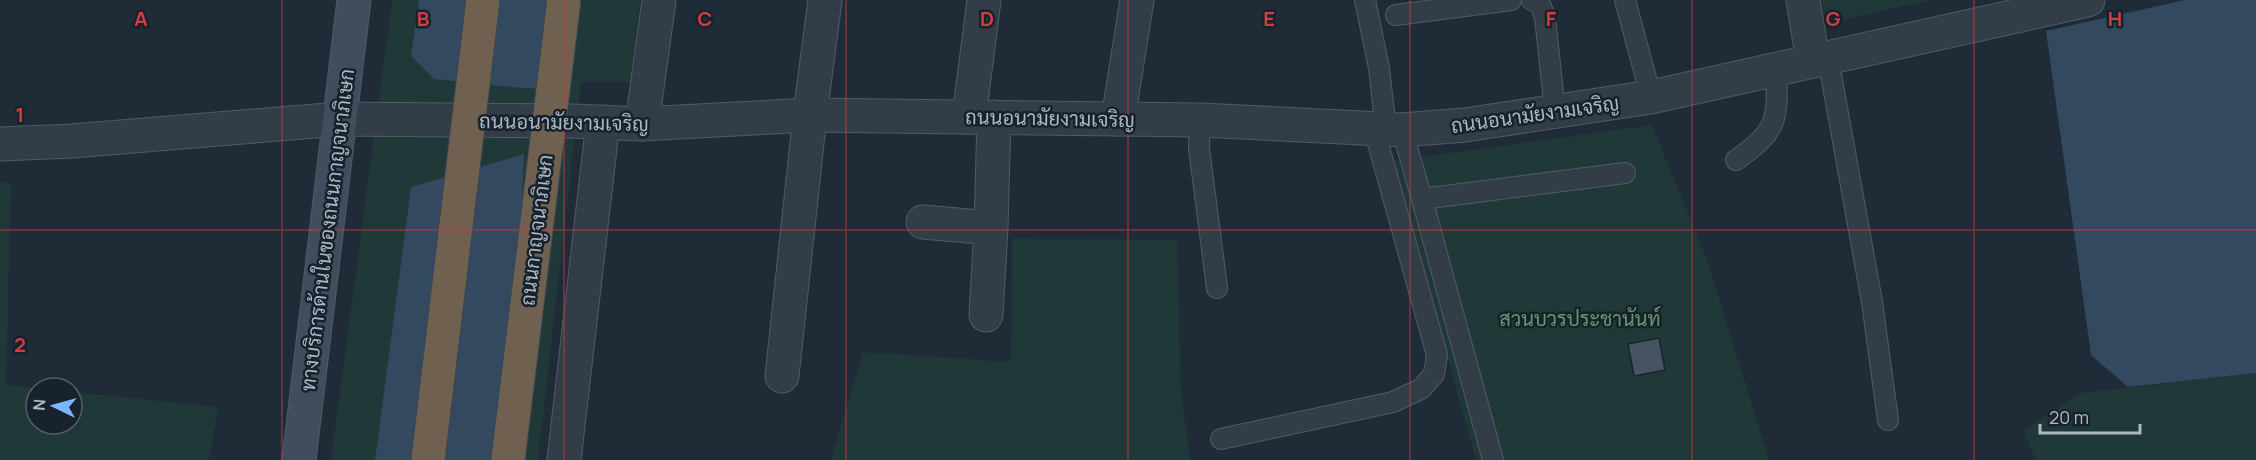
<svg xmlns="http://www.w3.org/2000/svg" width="2256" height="460" font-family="Manrope,Sarabun,sans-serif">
  <rect width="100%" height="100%" fill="#1f2c38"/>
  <path fill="#213839" d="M392,0H640L630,82H581L538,460H512L524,154L411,187L375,460H331Z
    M1822,0H1930L1826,24Z
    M1652,125L1708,263L1769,460H1476L1393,161Z
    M0,182H11L6,385L36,388V424H72V392L218,407L209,460H0Z
    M1012,239L1177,240L1181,391L1190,460H831L863,352L1011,362Z
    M2256,373V460H2036L2023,430L2082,393Z"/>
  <path fill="#324960" d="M419,0H577L566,89L522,88L434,79L411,56Z
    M2185,0H2256V373L2128,387L2091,355L2046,31Z
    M524,154L512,460H375L411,187Z"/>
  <path fill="#455362" stroke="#1a242f" stroke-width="1.5" d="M1659,338L1665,370L1634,376L1628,344Z"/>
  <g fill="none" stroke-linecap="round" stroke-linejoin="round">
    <g stroke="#505b66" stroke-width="22">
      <path id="service" d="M1365,0L1379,68L1386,130
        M1532,0L1540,4L1545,17L1555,112
        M1625,0L1651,97
        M1396,15L1511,0
        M1828,58L1872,302L1888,420
        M1200,120L1199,148L1217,288
        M1402,130L1422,199L1625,173
        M1736,160C1779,130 1778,119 1776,69
        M1422,199L1493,460
        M1221,439L1393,402L1421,389L1434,374L1437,355L1374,129"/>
    </g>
    <g stroke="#505b66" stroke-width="35">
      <path id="minor" d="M1803,0L1813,61
        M969,117L984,0
        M1118,119L1137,0
        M642,124L659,0
        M923,222L991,228L994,117
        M986,315L991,228
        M782,376L810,115L825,0
        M564,460L603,122"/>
    </g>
    <g stroke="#505b66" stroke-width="35">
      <path id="tertiary" d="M0,144L72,141L340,119L572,121L642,124L810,115L1200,120L1402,130L1465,125L1651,97L2088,0"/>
    </g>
    <g stroke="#505b66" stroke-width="35">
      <path id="secondary" d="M299,460L354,0"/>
    </g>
    <use href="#service" stroke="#333d48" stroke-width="20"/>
    <use href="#minor" stroke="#333d48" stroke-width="33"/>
    <use href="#tertiary" stroke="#333d48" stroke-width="33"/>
    <use href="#secondary" stroke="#404d5c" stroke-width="33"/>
    <g stroke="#3d4853" stroke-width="35" stroke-linecap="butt">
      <path id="motorway-bridge" d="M428,460L483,0
        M508,460L564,0"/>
    </g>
    <use href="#motorway-bridge" stroke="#6f604f" stroke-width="33"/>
  </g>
  <path fill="none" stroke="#d03e40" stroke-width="1.5" stroke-opacity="0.55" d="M282,0V460M564,0V460M846,0V460M1128,0V460M1410,0V460M1692,0V460M1974,0V460M0,230H2256"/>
  <g text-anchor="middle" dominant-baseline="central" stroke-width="5" stroke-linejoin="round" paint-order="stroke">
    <g font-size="20" fill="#adb8c5" stroke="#18222d">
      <text transform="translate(1535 114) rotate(-8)">ถนนอนามัยงามเจริญ</text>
      <text transform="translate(1050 118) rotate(1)">ถนนอนามัยงามเจริญ</text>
      <text transform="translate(564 122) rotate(1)">ถนนอนามัยงามเจริญ</text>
      <text transform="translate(327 230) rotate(-83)">ทางบริการด้านในของถนนกาญจนาภิเษก</text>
      <text transform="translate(536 230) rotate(-83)">ถนนกาญจนาภิเษก</text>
    </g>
    <g font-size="20" fill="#64976c" stroke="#18222d">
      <text x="1580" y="318">สวนบวรประชานันท์</text>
    </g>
  </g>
  <g font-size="20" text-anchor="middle" font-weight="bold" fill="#d03e40" stroke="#18222d" stroke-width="5" stroke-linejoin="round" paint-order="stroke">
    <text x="141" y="26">A</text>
    <text x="423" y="26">B</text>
    <text x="705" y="26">C</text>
    <text x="987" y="26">D</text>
    <text x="1269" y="26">E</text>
    <text x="1551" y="26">F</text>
    <text x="1833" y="26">G</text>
    <text x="2115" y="26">H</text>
    <text x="20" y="122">1</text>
    <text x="20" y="352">2</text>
  </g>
  <g transform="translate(54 406) rotate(275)"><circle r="28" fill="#18222d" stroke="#545e6a" stroke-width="1.5"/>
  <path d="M0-4.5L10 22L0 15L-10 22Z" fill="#7bb7fc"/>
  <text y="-9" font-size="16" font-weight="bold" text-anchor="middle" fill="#adb8c5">N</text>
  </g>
  <path d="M2040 424v9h100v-9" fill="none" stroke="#adb8c5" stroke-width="3"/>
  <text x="2049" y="424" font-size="18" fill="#adb8c5" stroke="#18222d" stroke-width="4.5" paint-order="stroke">20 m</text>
</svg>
